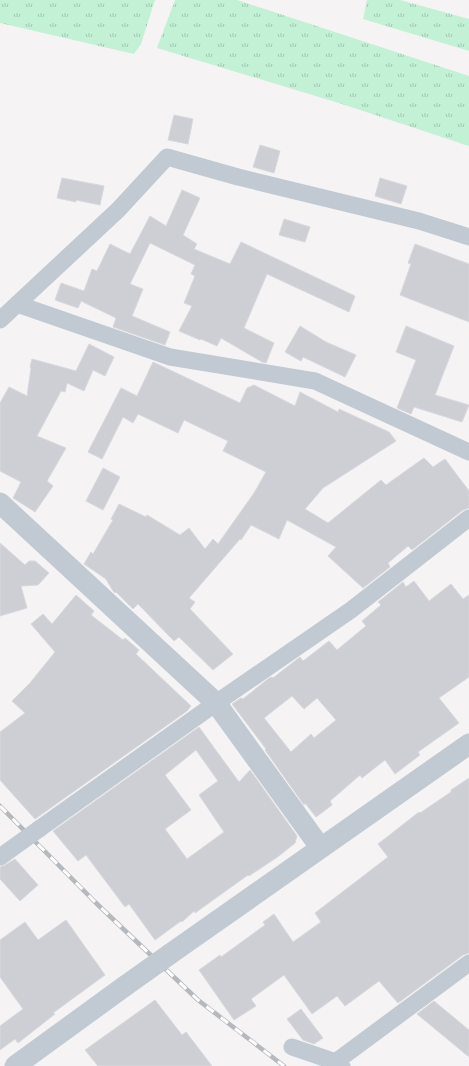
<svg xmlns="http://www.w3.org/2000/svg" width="469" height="1066" font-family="'Source Sans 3',sans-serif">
  <defs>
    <pattern id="grass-tufts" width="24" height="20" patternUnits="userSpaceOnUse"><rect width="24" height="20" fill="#c3f1d5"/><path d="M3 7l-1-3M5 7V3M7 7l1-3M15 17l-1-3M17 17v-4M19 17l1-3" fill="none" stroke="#a0c6b0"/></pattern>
  </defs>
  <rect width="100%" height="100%" fill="#f5f3f3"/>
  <path fill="url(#grass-tufts)" d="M0,0H155L141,44L134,54L0,23Z
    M175,0H237L469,76V146L342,104L157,48Z
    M367,0H400L469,19V51L363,19Z"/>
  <path fill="#cdcfd5" stroke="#d7d9de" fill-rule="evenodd" d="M174,115L193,119L188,144L168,140Z
    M260,145L280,151L274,173L253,167Z
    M62,178L104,186L100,205L76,200V202L57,198Z
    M380,178L407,186L401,204L375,196Z
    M182,190L200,198L183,235L197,244L194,249L230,264L241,242L355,296L349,312L267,274L244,328L274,343L266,363L262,362L221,338L217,346L201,339L200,340L179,331L192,306L184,303L195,276L191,274L195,265L150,243L130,284L143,289L132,316L170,332L165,345L113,327L116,318L81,301L78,308L55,300L61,283L84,291L92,269L97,271L110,244L130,254L150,216L166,226Z
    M284,219L310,227L305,242L279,235Z
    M415,244L469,264V322L400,295L411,264L408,263Z
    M300,326L326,342L356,355L345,377L303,357L301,361L285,352Z
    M406,326L454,346L435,395L469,405L462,422L414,407L411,414L397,408L416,360L396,352Z
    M89,344L114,357L105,376L93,370L84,391L67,383L65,392L61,391L37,436L66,448L47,481L53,486L35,512L13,498L21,482L0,471V403L9,387L27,396L31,368L30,367L32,359L76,371Z
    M153,362L240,403L247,388L254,385L295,406L300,392L338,412L339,409L389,432L396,441L323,488L305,509L328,523L381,480L386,485L424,458L433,467L445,459L469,491V508L463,510L412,550L408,546L388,563L390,567L363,588L328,556L336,547L287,520L279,539L251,525L241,540L240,539L189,598L195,602L190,609L233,654L213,670L179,637L174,641L138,604L133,609L116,592L115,593L113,591L106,579L84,564L91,552L93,554L113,520L111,519L119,504L146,517L147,515L180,535L189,528L205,549L213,539L218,544L254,493L266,472L223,451L228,441L184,420L178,433L138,414L133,423L123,417L102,459L88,452L121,388L137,396Z
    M103,468L120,477L103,510L86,501Z
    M0,543L25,565L29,561H35L49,573L38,585L21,586L27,608L0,616Z
    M414,581L429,601L451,584L463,599L469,595V677L439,698L459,723L418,752L420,755L395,774L385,760L362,778L360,775L330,801L332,805L316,817L305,803L304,805L265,750L266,749L232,704L241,698L243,699L269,678L272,677L273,678L300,657L303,661L329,641L337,650L366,626L362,621L381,605L378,602L403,582L406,587ZM292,696L304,709L317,698L336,720L314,738L311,734L291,752L264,718Z
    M76,595L94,611L91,615L123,640L125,638L139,650L136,654L191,706L187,711L35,819L0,780V732L25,713L12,701L30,683L55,652L31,624L43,614L52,624Z
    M199,727L239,782L250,770L297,836L295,843L279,856L249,876L248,875L195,913L194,911L182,922L181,921L155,940L129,904L125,907L86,855L78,861L53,831ZM196,750L218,781L199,795L224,832L187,859L165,829L191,810L165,775Z
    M469,778V953L463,955L398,1003L379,981L345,1006L337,996L312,1014L284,975L251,999L256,1006L234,1020L199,970L220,955L221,957L265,925L263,922L274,914L293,942L321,922L315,913L388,857L378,844L419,812L420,813L451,792V790Z
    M15,859L38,885L20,901L0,879V867L5,865Z
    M66,920L105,975L53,1013L55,1014L18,1043L15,1039L0,1050V1026L23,1009L0,977V940L25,922L38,940Z
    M155,1000L182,1035L186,1032L212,1066H98L85,1050Z
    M434,1001L469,1030V1057L417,1014Z
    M301,1009L323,1038L314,1044L303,1040L287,1019Z"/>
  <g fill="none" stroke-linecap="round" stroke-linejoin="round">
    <path stroke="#c1cad2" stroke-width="17" d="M17,304L170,357L315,381L469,452
      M0,320L118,210L167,157L238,177L419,221L469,237
      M39,829L216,703L351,610L469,518
      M292,1047L336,1062L342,1066
      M330,1066L469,963"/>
    <path stroke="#c1cad2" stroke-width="21" d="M0,503L216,703L320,847
      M170,954L469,744
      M15,1066L125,986"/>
    <g stroke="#b5b8bd" stroke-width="4.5">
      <path id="rail" d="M0,806L96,903L198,1000L284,1066"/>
    </g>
    <use href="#rail" stroke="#fff" stroke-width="3" stroke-dasharray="9" stroke-linecap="butt"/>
    <path stroke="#c1cad2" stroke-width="17" d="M0,857L39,829"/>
    <path stroke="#c1cad2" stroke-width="21" d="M125,986L170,954"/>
  </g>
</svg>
